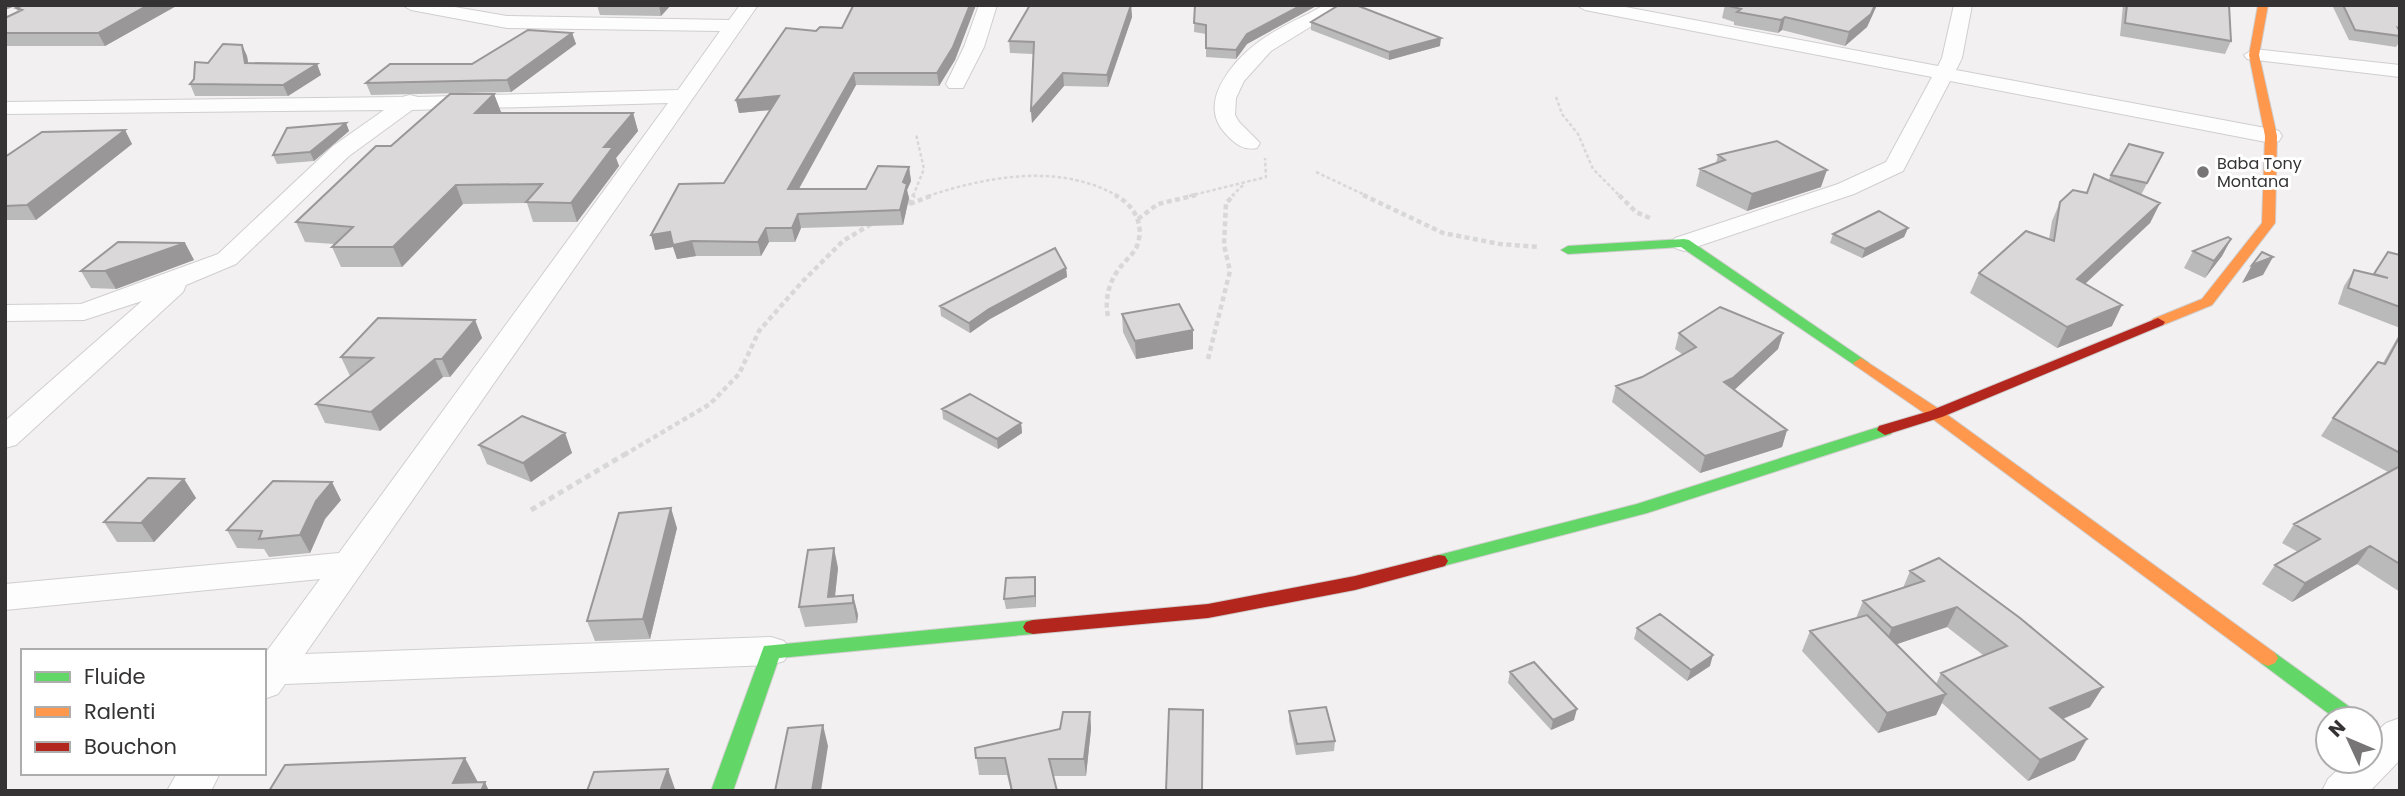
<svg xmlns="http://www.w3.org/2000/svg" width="2405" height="796" font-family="Poppins,sans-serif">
  <rect width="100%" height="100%" fill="#f2f0f0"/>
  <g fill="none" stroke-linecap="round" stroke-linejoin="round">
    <g stroke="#d0cece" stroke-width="2">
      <path id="street" d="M402,5H443L507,16L729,20L740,5H758L305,654L771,637L784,641L790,651L784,661L771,665L285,684L278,694L264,699V655L320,579L5,610V584L339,553L668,103L412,110L349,156L236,264L186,285L183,292L16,445L5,448V421L142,301L84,320L5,321V305L81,304L218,254L333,146L384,110L5,114V102L402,97L410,95L418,97L678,90L720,31L507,28L411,10Z
        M979,5H997L984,47L963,88H949L946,84L964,47Z
        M1324,5H1346L1271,51L1244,81L1236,98L1235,115L1239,122L1260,143L1257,148C1243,151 1234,143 1225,133C1197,103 1232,62 1257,43C1278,27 1302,18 1324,5Z
        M1576,5H1615L1938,66L1942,58L1954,5H1972L1962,58L1956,70L2271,129L2279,131L2282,136L2279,141L2271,143L1950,81L1903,171L1854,194L1684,251L1675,248L1671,243L1675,238L1838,184L1886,162L1932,77L1585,10Z
        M2254,49L2400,65V77L2247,59L2244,55Z
        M2400,718V760L2370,791H2322L2328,779L2347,761H2370V738L2386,723Z
        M177,773H220L211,791H167Z"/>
    </g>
    <g stroke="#d0cece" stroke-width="2">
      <path id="fast" d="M1684,239L1689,240L1869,363L1866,366H1856L1681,247L1568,254L1561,250L1568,246Z
        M1885,425L1891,426L1893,430L1891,434L1647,513L1439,567L1433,566L1430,561L1433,556L1439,555L1637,504Z
        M1033,620L1040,622L1043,627L1040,632L1033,634L779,658L733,791H711L764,646Z
        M2268,650L2275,653L2358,713L2361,719H2336L2261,663L2258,658L2261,653Z"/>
    </g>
    <g stroke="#d0cece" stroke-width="2">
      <path id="slow" d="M2258,5H2268L2259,55L2277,136L2275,223L2212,305L2163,325H2153L2151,322L2153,319L2202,299L2262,223L2265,136L2249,55Z
        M1861,358L1942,411L2275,653L2278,658L2275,663L2268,666L2261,663L1930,417L1856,366L1853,363Z"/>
    </g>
    <g stroke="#d0cece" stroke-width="2">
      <path id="jam" d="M2158,318L2165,322L2163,325L1942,417L1885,435L1877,430L1879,426L1930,411Z
        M1439,555L1445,556L1448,561L1445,566L1355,590L1208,618L1033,634L1026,632L1023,627L1026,622L1033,620L1208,604L1355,576Z"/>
    </g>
    <path stroke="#d8d8d8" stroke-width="2.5" stroke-dasharray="3.5 2.5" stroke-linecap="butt" d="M1556,97L1562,114L1578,134L1593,169L1620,196
      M1316,172L1367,196
      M913,196L924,169L916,134
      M928,196C989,176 1059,163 1118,196
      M1189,196L1266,177L1265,158
      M1232,196L1244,184"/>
    <path stroke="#d8d8d8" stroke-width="4.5" stroke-dasharray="5 3.5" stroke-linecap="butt" d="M1363,195L1443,233L1500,244L1539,247
      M1619,195L1636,212L1652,219
      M908,204L914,195
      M902,207L933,195
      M1138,219L1158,204L1196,195
      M1108,316C1104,298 1110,278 1123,264C1128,258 1134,253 1137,246C1145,224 1134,205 1115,195
      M1208,359L1230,271L1224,245L1226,203L1234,195
      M624,455L710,404L739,374L759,331L802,282L843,241L873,223"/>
    <path stroke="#d8d8d8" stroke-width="5" stroke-dasharray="6 4.5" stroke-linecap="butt" d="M531,510L627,453"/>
    <use href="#street" fill="#fdfdfd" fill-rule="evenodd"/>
    <use href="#fast" fill="#63d668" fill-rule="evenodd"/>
    <use href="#slow" fill="#ff974d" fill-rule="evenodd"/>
    <use href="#jam" fill="#b3261e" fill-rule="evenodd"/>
  </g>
  <path fill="#bbbaba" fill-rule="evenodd" d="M24,5H178L105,46H5V18L18,12L16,8Z
    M597,5H671L661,16L600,15Z
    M858,5H976L955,60L939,86L856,85L799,189H866L909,167L911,181L907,190L909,198L903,225L801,228L795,242H769L761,256H696L677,259L673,247L655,250L724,183L770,110L739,113L736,100L816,31L842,28Z
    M1131,5L1132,17L1108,87L1064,86L1032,123L1031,110L1033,54L1010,53L1009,41Z
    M1195,5H1318L1247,44L1236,59L1206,57V34L1194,32Z
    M1725,5H1877L1867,27L1845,46L1782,30L1778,33L1734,25V22L1722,18Z
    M2123,5H2229L2231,41L2225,54L2120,36Z
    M2332,5H2400V41L2396,47L2349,40Z
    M1311,22L1440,46L1389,60L1311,30Z
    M572,33L576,44L511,92L371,95L366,83L472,64Z
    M242,45L247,56L248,63L317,64L321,75L288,96H195L190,84L208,63Z
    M494,94L501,112L499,113H633L638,131L616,158L619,166L577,222H533L527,203L463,204L402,267H341L332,247L334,244L305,242L296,222L391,146Z
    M346,123L349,131L314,161L277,164L273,155Z
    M125,130L132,144L36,220H5V157Z
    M2163,153L2141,195L2160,203L2150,223L2085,283L2112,326L2057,348L1970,293L1979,273L2049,239L2052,221L2060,202L2086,193L2094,174L2108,181L2111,175Z
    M1718,155L1821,187L1747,211L1696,186L1700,169L1716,163Z
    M1908,228L1904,237L1862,258L1830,243L1833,234Z
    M2231,239L2222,256L2205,278L2184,268L2193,251Z
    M185,243L194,260L116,289L91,288L81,271Z
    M2388,252L2400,255V328L2338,304L2344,286L2354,270L2374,275Z
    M1066,268L1067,277L990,319L970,333L941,316L940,306Z
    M1122,314L1193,330V349L1136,359L1123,332Z
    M475,320L482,338L450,377H443L380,431L325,423L316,404L350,376L341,357Z
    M1679,333H1783L1778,349L1734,390L1787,430L1782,447L1700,473L1612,402L1616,386L1642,377L1682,354L1675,349Z
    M2400,333V592L2357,564L2292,602L2262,584L2275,565L2298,552L2282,543L2294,524L2388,472L2321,436L2333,418L2383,363Z
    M942,409L1021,423L1022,433L998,449L943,419Z
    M565,433L572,453L531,482L487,464L479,445Z
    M184,479L196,498L154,542H117L104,522Z
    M341,500L325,519L310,553L269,557L264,549L237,548L227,530Z
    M677,528L650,639L595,641L587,621Z
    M838,568L835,597L853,595L858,615L857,623L805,627L799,607Z
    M1910,571L2090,707L2063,719L2075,760L2028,781L1942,703L1936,715L1878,733L1802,651L1810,631L1856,618L1863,601L1903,588ZM1947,627L1983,655L1941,673L1936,684L1896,644Z
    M1036,587V607L1006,609L1004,599Z
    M1637,628L1710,666L1687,681L1634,639Z
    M1510,672L1574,720L1551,730L1508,683Z
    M1289,711L1335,741L1334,751L1296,755L1289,721Z
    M1090,712L1091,729L1086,776H1053L1057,791H1011L1007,775H979L975,748L1060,729Z"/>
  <path fill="#999797" d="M5,5H18L5,10Z
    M148,5H178L105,46L98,33Z
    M659,5H671L661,16Z
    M970,5H976L955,60L939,86L937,73Z
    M1131,5L1132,17L1108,87L1107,75Z
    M1302,5H1318L1247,44L1236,59V50L1247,34Z
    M1875,5H1877L1867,27L1845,46L1849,32Z
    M1785,17L1782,30L1778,33L1781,20Z
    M572,33L576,44L511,92L507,80Z
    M1441,38L1440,46L1389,60V52Z
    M242,45L247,56L250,74L245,63Z
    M317,64L321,75L288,96L283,85Z
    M854,73L856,85L791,203L788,189Z
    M1063,73L1064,86L1032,123L1031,110Z
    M494,94L501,112L481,131L475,113Z
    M779,96L781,109L739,113L736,100Z
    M633,113L638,131L616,158L619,166L577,222L571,203L604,147Z
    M346,123L349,131L314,161L310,152Z
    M125,130L132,144L36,220L27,205Z
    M909,167L911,181L907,190L909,198L903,225L900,210L903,182Z
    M1827,170L1821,187L1747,211L1752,194Z
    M456,185L463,204L402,267L393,247Z
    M2160,203L2150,223L2068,300L2077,279Z
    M798,214L801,228L795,242L792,228Z
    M766,228L769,242L761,256L758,242Z
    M1908,228L1904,237L1862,258L1865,249Z
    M670,232L692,241L696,256L677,259L673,247L655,250L651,235Z
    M2231,239L2222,256L2205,278L2214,261Z
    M185,243L194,260L116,289L105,271Z
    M2273,257L2263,275L2242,283L2252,265Z
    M1066,268L1067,277L990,319L970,333L969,323L989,309Z
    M2122,305L2112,326L2057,348L2067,327Z
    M475,320L482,338L450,377L442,359Z
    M1193,330V349L1136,359L1135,341Z
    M1783,333L1778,349L1729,395L1724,382Z
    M435,359L443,377L380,431L371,412Z
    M1021,423L1022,433L998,449L997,439Z
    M1787,430L1782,447L1700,473L1705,456Z
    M565,433L572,453L531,482L523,463Z
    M184,479L196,498L154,542L141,523Z
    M332,482L341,500L325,519L310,553L300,535L316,501Z
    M671,508L677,528L650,639L643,619Z
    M2370,546L2357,564L2292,602L2305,583Z
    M834,548L838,568L834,604L828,597Z
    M1035,577L1036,587V607L1035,596Z
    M853,595L858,615L857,623L853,603Z
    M1957,607L1947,627L1883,649L1892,628Z
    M1713,655L1710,666L1687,681L1691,670Z
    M2103,687L2090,707L2039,729L2050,708Z
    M1946,694L1936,715L1878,733L1887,713Z
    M1577,709L1574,720L1551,730L1553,720Z
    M1090,712L1091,729L1086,776L1084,759Z
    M823,725L828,746L821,791H812Z
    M2087,739L2075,760L2028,781L2040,760Z
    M465,758L481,788L453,783Z
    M668,769L675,789V791H660Z
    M485,782L489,791H481Z"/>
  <path fill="#dad8d8" stroke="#999797" stroke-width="2" d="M24,5H148L98,33H5V18L22,10L16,8Z
    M858,5H970L953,47L937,73H854L788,189H866L878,166L909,167L903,182L907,184L900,210L798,214L792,228H766L758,242L692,241L673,245L670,232L651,235L679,184L724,183L779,96L736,100L786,28L816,31L820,27L842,28L853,6Z
    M1030,5H1131L1107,75L1063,73L1031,110L1034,42L1009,41Z
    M1195,5H1302L1247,34L1236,50L1206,48V25L1194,23Z
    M1339,5H1356L1441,38L1389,52L1311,22Z
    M1725,5H1875L1871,14L1849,32L1785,17L1781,20L1737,12L1741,9Z
    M2127,5H2229L2231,41L2125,23Z
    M2343,5H2400V29L2398,28L2400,32V36L2355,30Z
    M528,30L572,33L507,80L366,83L390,64H472Z
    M223,44L242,45L245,63L317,64L283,85L190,84L194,79L195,62L208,63Z
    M450,94H494L475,113H633L604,147H613L571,203L526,202L542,184L456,185L393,247H332L353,227L296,222L376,146H391Z
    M346,123L310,152L273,155L287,128Z
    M125,130L27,205L5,206V157L42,132Z
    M1777,141L1827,170L1752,194L1700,169L1725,160L1718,155Z
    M2129,144L2163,153L2147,183L2111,175Z
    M2094,174L2160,203L2077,279L2122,305L2067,327L1979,273L2026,231L2054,241L2060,202L2073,190L2087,193Z
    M1879,211L1908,228L1865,249L1833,234Z
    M2228,237L2231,239L2214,261L2193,251Z
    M118,242L185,243L105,271H81Z
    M1055,248L1066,268L989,309L969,323L940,306Z
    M2262,252L2273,257L2252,265Z
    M2388,252L2400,255V307L2348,288L2354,270L2388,278L2374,274Z
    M1179,304L1193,330L1135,341L1122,314Z
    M1720,307L1783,333L1733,378L1724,382L1787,430L1705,456L1616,386L1642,377L1696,347L1679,333Z
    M378,318L475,320L442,359H435L371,412L316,404L373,358L341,357Z
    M2400,336V453L2333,418L2378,362L2385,364Z
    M970,394L1021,423L997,439L942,409Z
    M522,416L565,433L523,463L479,445Z
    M2400,466V564L2370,546L2305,583L2275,565L2320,539L2294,524Z
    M148,478L184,479L141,523L104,522Z
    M273,481L332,482L316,501L300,535L259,539L262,531L227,530Z
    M671,508L643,619L587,621L619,513Z
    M834,548L828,597L853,595V603L799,607L808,550Z
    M1939,558L2020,618L2103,687L2050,708L2087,739L2040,760L1941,673L2007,646L1957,607L1892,628L1863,601L1924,581L1910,571Z
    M1035,577V596L1004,599L1006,578Z
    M1660,614L1713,655L1691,670L1637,628Z
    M1867,615L1946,694L1887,713L1810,631Z
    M1534,662L1577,709L1553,720L1510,672Z
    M1326,707L1335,741L1297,744L1289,711Z
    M1169,709L1203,710L1202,791H1166Z
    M1063,712H1090L1084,759H1049L1057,791H1012L1005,758H976L975,748L1060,729Z
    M823,725L812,791H775L788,728Z
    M465,758L453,783L485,782L481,791H269L285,765Z
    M668,769L660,791H587L594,772Z"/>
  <circle fill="#777576" stroke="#fff" stroke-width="2.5" cx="2203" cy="172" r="7"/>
  <g text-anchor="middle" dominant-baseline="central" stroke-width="6" stroke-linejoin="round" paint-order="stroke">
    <g font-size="16" fill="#353334" stroke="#fff" text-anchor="start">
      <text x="2217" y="163">Baba Tony<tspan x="2217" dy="18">Montana</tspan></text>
    </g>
  </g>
  <rect width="2405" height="796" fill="none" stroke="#353334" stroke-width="14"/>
  <rect x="21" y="649" width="245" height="126" fill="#ffffff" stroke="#aeadae" stroke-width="2"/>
  <rect x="35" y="672" width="35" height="10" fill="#63d668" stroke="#aeadae" stroke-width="2"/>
  <text x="84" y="684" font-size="21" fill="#353334">Fluide</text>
  <rect x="35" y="707" width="35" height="10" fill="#ff974d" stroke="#aeadae" stroke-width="2"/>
  <text x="84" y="719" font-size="21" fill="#353334">Ralenti</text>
  <rect x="35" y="742" width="35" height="10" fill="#b3261e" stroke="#aeadae" stroke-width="2"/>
  <text x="84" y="754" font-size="21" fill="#353334">Bouchon</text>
  <g transform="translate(2349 740) rotate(314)"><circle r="33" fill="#ffffff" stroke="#aeadae" stroke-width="2"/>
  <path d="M0-5L12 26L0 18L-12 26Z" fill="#777576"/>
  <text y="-10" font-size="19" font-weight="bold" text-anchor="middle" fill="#353334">N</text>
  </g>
</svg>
